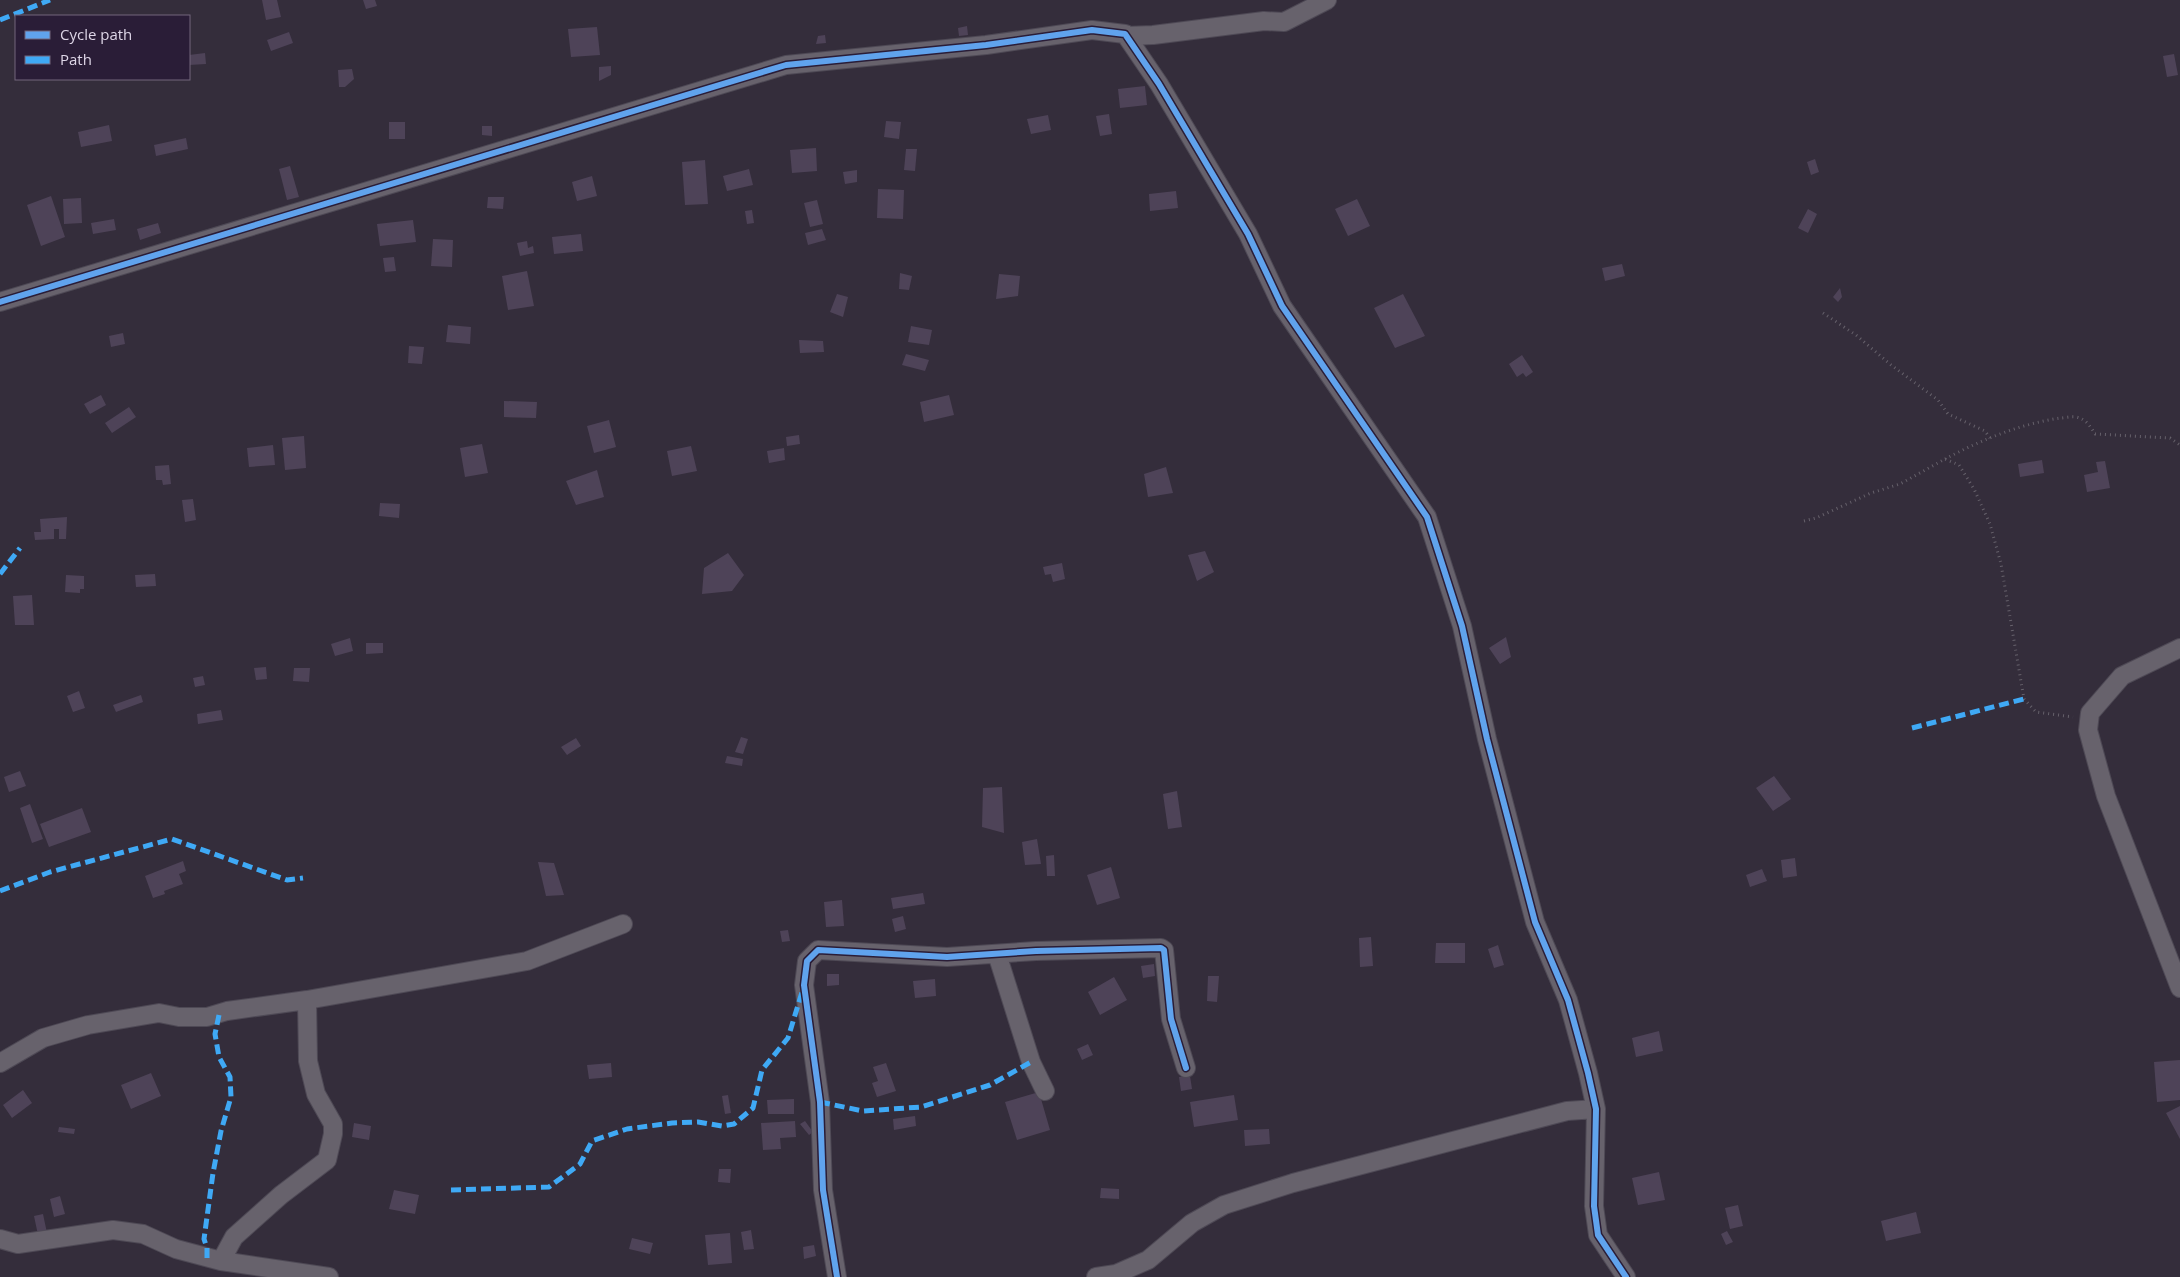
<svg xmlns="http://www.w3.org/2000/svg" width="2180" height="1277" font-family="'Open Sans',sans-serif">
  <rect width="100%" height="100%" fill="#342d3b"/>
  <path fill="#4e4358" d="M262,0H277L281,17L266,20Z
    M363,0H375L377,6L366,9Z
    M967,26L968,35L959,36L958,28Z
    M597,27L600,55L571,57L568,29Z
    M289,32L293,43L271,51L267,40Z
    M825,35L826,43L816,44L818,36Z
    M205,53L206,64L189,65V55Z
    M2174,54L2178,75L2167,77L2163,56Z
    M611,66V75L599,81V67Z
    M352,69L354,79L345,87H339L338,70Z
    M1145,86L1147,105L1120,108L1118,89Z
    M1109,114L1112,134L1100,136L1096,116Z
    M1048,115L1051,130L1031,134L1027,119Z
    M886,121L901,122L899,139L884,137Z
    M389,122H405V139H389Z
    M109,125L112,141L81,147L78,132Z
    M482,126H492V136L482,135Z
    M186,138L188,149L156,156L154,145Z
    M816,148L817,171L792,173L790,150Z
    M906,149H917L915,171L904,170Z
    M1815,159L1819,172L1811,175L1807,162Z
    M705,160L708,204L685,205L682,162Z
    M290,166L299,197L287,200L279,169Z
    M749,169L753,185L727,191L723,176Z
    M857,170V182L845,184L843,172Z
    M592,176L597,196L577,201L572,182Z
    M878,189L904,190L903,219L877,218Z
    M1176,191L1178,208L1150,211L1149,194Z
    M51,196L65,237L41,246L27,205Z
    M488,197H504L503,209L487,208Z
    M81,198L82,223L64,224L63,199Z
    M1357,199L1370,226L1348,236L1335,209Z
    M817,200L823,224L810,227L804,203Z
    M1808,209L1817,214L1808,233L1798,228Z
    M752,210L754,223L747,224L745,211Z
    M114,219L116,230L93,234L91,223Z
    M413,220L416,242L380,246L377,224Z
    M158,223L161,233L140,240L137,229Z
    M822,229L826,240L808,245L805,233Z
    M581,234L583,251L554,254L552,237Z
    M433,239L453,240L452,267L431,266Z
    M527,241L528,248L533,246L534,253L520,256L517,243Z
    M394,257L396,271L385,272L383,258Z
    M1622,264L1625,276L1605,281L1602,268Z
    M527,271L534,306L508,310L502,276Z
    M900,273L912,276L909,290L899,289Z
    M999,274L1020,276L1018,296L996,299Z
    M1840,288L1842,297L1838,302L1833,297Z
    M837,294L848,297L843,317L830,312Z
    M1403,294L1425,336L1395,348L1374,308Z
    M448,325L471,327L470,344L446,342Z
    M911,326L932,330L929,345L908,342Z
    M123,333L125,344L111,347L109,336Z
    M799,340L823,341L824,352L800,353Z
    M409,346L424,347L422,364L408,363Z
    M906,354L929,360L925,371L902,365Z
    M1522,355L1533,372L1526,377L1523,373L1517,377L1509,364Z
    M101,395L106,405L90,414L84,404Z
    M949,395L954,415L924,422L920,402Z
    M504,401L537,402L536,418L504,417Z
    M129,407L136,417L112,433L105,423Z
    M609,420L616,447L594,453L587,426Z
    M799,435L800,444L787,446L786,437Z
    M304,436L306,468L285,470L282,438Z
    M482,444L488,473L465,477L460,448Z
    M273,445L275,465L249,467L247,448Z
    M691,446L697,471L672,476L667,451Z
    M784,448L785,460L769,463L767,451Z
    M2042,460L2044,473L2020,477L2018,464Z
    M2105,461L2110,488L2087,492L2084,475L2098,472L2096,462Z
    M169,465L171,484L163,485L162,480H156L155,466Z
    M1166,467L1173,493L1148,497L1144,474Z
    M597,470L604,497L576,505L566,481Z
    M193,499L196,520L185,522L182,500Z
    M380,503L400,504L399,518L379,516Z
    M67,517L66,539H59V529H54V539L35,540L34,532H41L40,519Z
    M1205,551L1214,572L1197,581L1188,555Z
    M728,553L744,575L732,591L702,594L704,568Z
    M1062,563L1065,579L1053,582L1051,574L1045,575L1043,567Z
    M155,574L156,586L136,587L135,575Z
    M66,575L84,576V589H80V593L65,592Z
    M32,595L34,625H15L13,596Z
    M1506,637L1511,657L1500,664L1489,648Z
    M350,638L353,651L335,656L331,644Z
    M366,643H383V653L366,654Z
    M266,667L267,679L256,680L254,668Z
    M294,668H310L309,682L293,681Z
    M203,676L205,685L195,687L193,678Z
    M79,691L85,708L73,712L67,696Z
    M141,695L143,702L116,712L113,705Z
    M221,710L223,720L198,724L197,714Z
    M741,737L748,739L743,754L735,752Z
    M576,738L581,746L567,755L561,747Z
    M727,756L743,759L742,766L725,763Z
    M20,771L26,786L9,792L4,777Z
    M1774,776L1791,799L1773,811L1756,788Z
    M1002,787L1004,833L982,827L983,788Z
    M1177,791L1182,827L1168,829L1163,794Z
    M30,804L43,839L32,843L20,808Z
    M82,808L91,832L49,847L40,824Z
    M1037,839L1041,864L1025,865L1022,842Z
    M1054,855L1055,876H1047L1046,856Z
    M1795,858L1797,876L1783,878L1781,860Z
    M183,861L186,871L179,874L183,884L164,891L165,894L153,898L145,876Z
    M538,862L554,863L564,895L546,896Z
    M1111,867L1120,898L1097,905L1087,875Z
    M1762,869L1767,881L1750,887L1746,875Z
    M923,893L925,904L893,909L891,898Z
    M842,900L844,926L826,927L824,902Z
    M903,916L906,929L895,932L892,919Z
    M788,930L790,941L782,942L780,931Z
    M1371,937L1373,966L1360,967L1359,938Z
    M1436,943H1465V963H1435Z
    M1498,945L1504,965L1494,968L1488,949Z
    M1154,964L1155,976L1143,978L1141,966Z
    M827,974H839V985L827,986Z
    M1208,976H1219L1217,1002L1207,1001Z
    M1114,977L1127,1000L1100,1015L1088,992Z
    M935,979L936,996L915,998L913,981Z
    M1659,1031L1663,1051L1636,1057L1632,1038Z
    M1088,1044L1093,1055L1082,1060L1077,1049Z
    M2180,1060V1100L2157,1102L2154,1062Z
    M611,1063L612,1077L589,1079L587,1065Z
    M886,1063L896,1091L877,1097L872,1083L878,1081L873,1067Z
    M151,1073L161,1096L131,1109L121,1085Z
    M1190,1076L1192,1089L1181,1091L1179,1077Z
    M23,1090L32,1103L12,1118L3,1105Z
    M1039,1092L1050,1130L1017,1140L1005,1102Z
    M728,1095L731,1113L725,1114L722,1096Z
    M1234,1095L1238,1120L1194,1127L1190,1102Z
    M794,1099V1114H768L767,1100Z
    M2180,1106V1139L2166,1113Z
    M915,1116L916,1126L894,1130L893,1119Z
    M795,1121L796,1137L780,1138L781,1149L763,1150L761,1123Z
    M805,1121L813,1132L809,1135L800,1124Z
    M354,1123L371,1126L369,1140L352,1137Z
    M59,1127L75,1129L74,1134L58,1132Z
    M1269,1129L1270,1144L1245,1146L1244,1130Z
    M719,1169H731L730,1183L718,1182Z
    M1659,1172L1665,1200L1638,1205L1632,1178Z
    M1101,1188L1119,1189V1199L1100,1198Z
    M394,1190L419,1195L415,1214L389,1209Z
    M60,1196L65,1214L54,1217L50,1199Z
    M1738,1205L1743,1226L1730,1229L1725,1208Z
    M1916,1212L1921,1233L1886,1241L1881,1221Z
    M43,1214L47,1233L38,1235L34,1216Z
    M751,1230L754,1249L744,1250L741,1232Z
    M1727,1231L1733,1242L1726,1245L1721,1234Z
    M730,1233L732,1263L708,1265L705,1235Z
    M632,1238L653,1243L650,1254L629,1249Z
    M814,1245L816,1256L804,1259L803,1247Z"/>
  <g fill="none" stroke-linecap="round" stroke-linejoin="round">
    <g stroke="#4e4955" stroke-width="20">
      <path id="minor" d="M1126,36L1153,35L1264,21L1284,22L1327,0
        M0,302L786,65L986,45L1092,30L1125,34L1159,84L1248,234L1282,306L1427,517L1462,626L1487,739L1535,922L1568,1000L1588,1073L1596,1109L1594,1206L1598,1235L1626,1277
        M2180,648L2122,676L2090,713L2088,730L2106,796L2180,988
        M997,954L1031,1062L1045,1091
        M0,1063L43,1038L88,1025L159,1013L179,1017H207L227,1011L307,1000L527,961L623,924
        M0,1239L18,1244L113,1230L143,1234L176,1249L221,1261L329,1277
        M221,1261L234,1237L281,1195L327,1160L333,1134V1124L316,1094L308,1061L307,1000
        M837,1277L823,1190L820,1102L804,985L807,961L818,950L947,957L1036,951L1161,948L1164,950L1171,1019L1186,1068
        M1096,1277L1116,1274L1148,1260L1192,1223L1224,1205L1293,1183L1567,1111L1596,1109"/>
    </g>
    <path stroke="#66616b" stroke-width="3" stroke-dasharray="1 4" stroke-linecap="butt" d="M1823,313L1856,335L1891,365L1938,400L1948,414L1985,431L1990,438
      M1945,459C1981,440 2020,424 2060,418C2065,418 2071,416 2076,417C2086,419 2090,426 2095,434L2170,438L2180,445
      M1804,521L1816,518L1871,493L1900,484L1945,459L1959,465L1974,489L1990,524L2001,564L2024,699L2036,712L2073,717"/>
    <use href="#minor" stroke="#67626c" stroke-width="18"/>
    <path stroke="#3fa9f5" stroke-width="5" stroke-dasharray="10 5" stroke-linecap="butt" d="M0,20L50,0
      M0,574L20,548
      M1912,728L2024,699
      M0,891L50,872L172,839L287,880L303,878
      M820,1102L863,1111L921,1107L990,1085L1031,1062
      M451,1190L549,1187L580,1164L592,1141L627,1129L672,1123L698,1122L722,1126L734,1124L753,1108L762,1070L788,1038L803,989
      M207,1258V1248L204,1239L213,1173L221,1131L231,1097L230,1077L219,1057L215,1034L219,1015"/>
    <g stroke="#2a1d37" stroke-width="9">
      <path id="cycleway" d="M0,302L786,65L986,45L1092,30L1125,34L1159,84L1248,234L1282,306L1427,517L1462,626L1487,739L1535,922L1568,1000L1588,1073L1596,1109L1594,1206L1598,1235L1626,1277
        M837,1277L823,1190L820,1102L804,985L807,961L818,950L947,957L1036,951L1161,948L1164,950L1171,1019L1186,1068"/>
    </g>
    <use href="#cycleway" stroke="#60a3ed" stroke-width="6"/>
  </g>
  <rect x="15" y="15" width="175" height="65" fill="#2a1d37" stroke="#72677d"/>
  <rect x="25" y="31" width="25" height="8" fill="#60a3ed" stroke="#72677d"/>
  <text x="60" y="40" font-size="15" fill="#ded6e7">Cycle path</text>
  <rect x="25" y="56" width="25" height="8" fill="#3fa9f5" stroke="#72677d"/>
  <text x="60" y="65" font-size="15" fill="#ded6e7">Path</text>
</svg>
